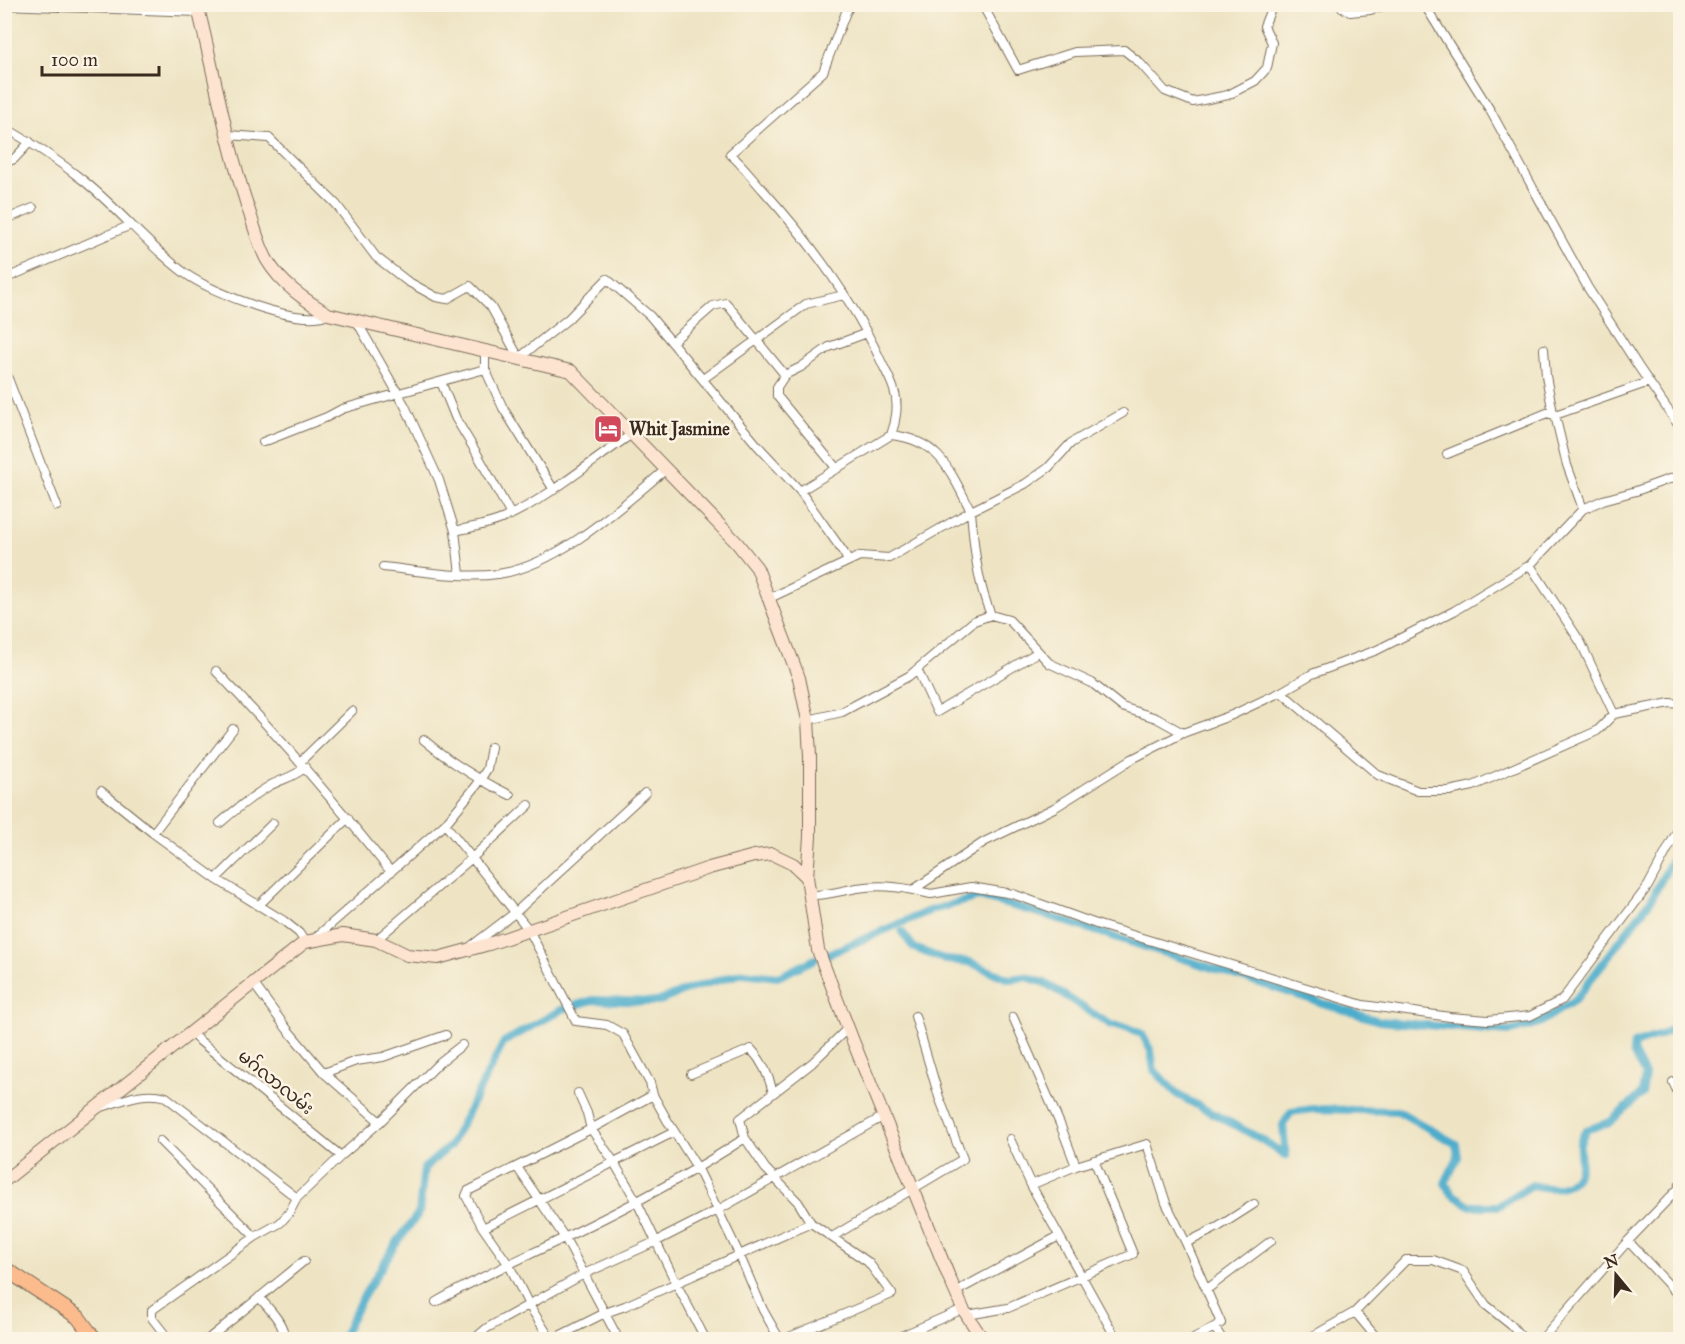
<svg xmlns="http://www.w3.org/2000/svg" width="1685" height="1344" font-family="'IM FELL Great Primer','Noto Sans Myanmar',serif">
  <rect width="100%" height="100%" fill="#fcf5e5"/>
  <filter id="ink" filterUnits="userSpaceOnUse"><feTurbulence type="fractalNoise" baseFrequency=".0167" numOctaves="2"/><feDisplacementMap in="SourceGraphic" scale="12" xChannelSelector="R" yChannelSelector="G"/><feConvolveMatrix kernelMatrix="1 2 1 2 8 2 1 2 1" color-interpolation-filters="sRGB"/></filter>
  <filter id="wash" filterUnits="userSpaceOnUse"><feTurbulence type="fractalNoise" baseFrequency=".008" numOctaves="4" result="noise"/><feDisplacementMap in="SourceGraphic" scale="24" xChannelSelector="R" yChannelSelector="G"/><feGaussianBlur stdDeviation="1.35" result="paint"/><feColorMatrix in="noise" values="0 0 0 0 0 0 0 0 0 0 0 0 0 0 0 0 0 1.4 0 .05"/><feComposite in="paint" operator="in"/></filter>
  <g filter="url(#wash)">
    <rect width="100%" height="100%" fill="#eee4c4"/>
    <g fill="none" stroke-linecap="round" stroke-linejoin="round">
      <path stroke="#4caccb" stroke-width="8" d="M902,932L914,948L946,960L969,962L1009,979L1026,977L1045,983L1111,1025L1126,1027L1142,1034L1151,1051L1154,1070L1178,1095L1259,1138L1286,1156L1283,1125L1291,1112L1313,1109L1398,1111L1456,1144L1458,1157L1445,1183L1452,1194L1471,1206H1498L1532,1185C1551,1190 1573,1191 1580,1167C1582,1160 1579,1151 1580,1143C1581,1139 1584,1134 1586,1130L1610,1122L1642,1094L1645,1075L1633,1052L1634,1044L1663,1034L1680,1023
        M824,956L929,911L979,897L1042,914L1379,1021L1508,1032L1539,1023L1575,1000L1651,900L1680,844
        M341,1340L360,1302L395,1245L419,1213L424,1168L450,1146L504,1042L563,1009L593,1000L657,1002L689,989L743,973L778,977L815,959"/>
    </g>
  </g>
  <g filter="url(#ink)">
    <g fill="none" stroke-linecap="round" stroke-linejoin="round">
      <g stroke="#7a6b58" stroke-width="10">
        <path id="street" d="M851,4L846,12L823,72L730,154C743,165 752,178 764,191C810,242 852,298 881,361C885,370 891,380 894,390C899,404 896,422 891,435C940,440 950,471 971,511L1025,484L1048,468L1071,443L1123,413
          M982,4L1018,70L1075,52L1124,50L1139,62L1165,91L1193,102L1228,95L1255,81L1267,68L1272,43L1264,26L1273,4
          M1337,4L1350,12L1370,10L1389,4
          M1424,4L1490,110L1588,288L1638,366L1679,426L1680,432
          M4,5L199,12L198,8
          M4,127C32,143 59,161 84,181C120,210 149,247 186,274C211,292 300,328 328,314
          M228,135L269,138L336,204L376,257L407,281L436,297L447,299L470,286L491,307L519,358L568,319L607,279L650,316L757,445L800,491L844,553L848,561
          M4,163L14,159L30,142
          M4,220L33,208
          M4,279L131,225
          M356,320L405,406L439,480L455,531L460,574
          M672,342L713,306L726,303L785,375L801,367L829,347L867,333
          M1544,349L1546,376L1553,413
          M4,368L57,506
          M485,369L503,408L554,490
          M785,375L777,387V396L837,469
          M703,379L806,304L844,295
          M441,382L456,419L476,452L511,515
          M1555,415L1567,465L1583,509
          M263,442L327,417L342,409L485,369V350
          M1447,454L1547,413L1555,415L1649,382
          M800,491L891,435
          M455,531C471,527 489,525 504,518C550,497 590,462 632,434
          M1530,565L1581,643L1614,714L1670,703L1680,704
          M383,567C419,571 463,579 498,574C557,566 621,507 665,470
          M770,598L860,556L889,558L971,511C974,547 977,582 991,615
          M917,669L937,712L1038,652
          M216,671C278,735 335,802 391,872
          M1281,692L1378,775L1418,791H1449L1473,786L1597,731L1614,714
          M808,720L842,712L909,676L974,621L991,615L1009,620L1049,663L1092,683L1122,707L1156,718L1183,733
          M424,740C451,763 479,780 510,795
          M300,762L352,711
          M101,791L153,833L216,879L284,921L299,933L305,942
          M220,823C236,809 252,796 271,785C282,779 297,776 305,767
          M445,824L529,930L576,1021L607,1025L623,1034L650,1083L653,1095L667,1120L698,1169L739,1254L763,1310L780,1340
          M153,833L233,729
          M216,879L273,823
          M913,890L931,894L971,887L1013,894L1099,925L1363,1005L1450,1017L1488,1020L1530,1016L1562,1000L1648,886L1680,826
          M810,895C826,896 840,891 857,888C876,885 894,886 913,890L984,842L1054,808L1132,759L1183,733L1232,715L1281,692L1312,674L1377,650L1454,611L1530,565L1583,509L1603,500L1636,491L1669,479L1680,478
          M258,906L348,818
          M314,939L445,824L477,785L487,769L491,747
          M376,940L472,858L529,805
          M470,947L516,912L645,793
          M253,983L287,1029L324,1073L380,1122
          M1013,1017L1060,1124L1076,1166
          M190,1033L341,1156
          M324,1073L356,1061L383,1057L446,1035
          M691,1074L751,1049C763,1062 769,1075 773,1093
          M1673,1082L1680,1097
          M578,1093L587,1113L591,1129L612,1159L637,1202L676,1283L706,1340
          M99,1108C122,1101 142,1090 166,1097L297,1198L289,1213L280,1223L255,1237L152,1310V1318L169,1340
          M1010,1139L1031,1185L1117,1340
          M160,1141L255,1237
          M517,1167L565,1238L619,1340
          M1031,1185L1076,1166L1147,1144L1166,1203L1186,1243L1221,1323L1192,1340
          M297,1198L341,1156L380,1122L440,1062L462,1045
          M483,1228L674,1132
          M832,1237L963,1159L939,1097L915,1016
          M1628,1241L1680,1297
          M1186,1243L1218,1227L1254,1204
          M1206,1290L1271,1241
          M955,1292L1059,1236
          M259,1297C268,1308 286,1324 284,1340
          M436,1302C477,1278 521,1259 564,1238C626,1208 688,1176 745,1138
          M1355,1312L1375,1336
          M967,1315L1008,1308L1133,1254L1094,1160
          M1214,1327L1223,1340
          M207,1340L304,1261
          M473,1340L487,1328L584,1274L657,1241L718,1210L884,1116
          M551,1340L529,1305L509,1265L483,1228L466,1196L468,1191L591,1129L653,1095
          M551,1340L605,1313L625,1306L811,1223
          M782,1340L892,1294L868,1262L811,1223L798,1202L765,1168L745,1138L740,1119L812,1063L848,1028
          M892,1340L963,1309
          M1306,1340L1355,1312L1406,1260H1433L1463,1271L1486,1305L1511,1325L1524,1340
          M1541,1340L1628,1241L1679,1188L1680,1184"/>
      </g>
      <g stroke="#7a6b58" stroke-width="14">
        <path id="secondary" d="M197,4C214,72 226,142 248,208C254,225 258,244 267,260C281,284 305,300 328,314L571,371L737,543L757,568L799,678L808,720L810,756V837L807,877L818,950L853,1041L949,1277L963,1309L983,1340
          M4,1181L305,942L343,935L376,940L407,955L438,958L489,944L709,868L754,856L772,854L793,864L807,877"/>
      </g>
      <g stroke="#7a6b58" stroke-width="16">
        <path id="primary" d="M4,1268L78,1317L95,1340"/>
      </g>
      <use href="#street" stroke="#fff" stroke-width="8"/>
      <use href="#secondary" stroke="#fde4d1" stroke-width="12"/>
      <use href="#primary" stroke="#fbbb8c" stroke-width="14"/>
    </g>
  </g>
  <defs>
    <g id="hotel-square" transform="scale(1.5)"><rect x="-9" y="-9" width="18" height="18" rx="4" fill="#d1495b" stroke="#fcf5e5"/><path d="M-6-4.5h1.5V1H6V5H4.5V3h-9V5H-6ZM-4 0a1.8 1.8 0 1 1 3.6 0ZM.5 0V-2.5h3Q6-2.5 6 0Z" fill="#fff"/></g>
  </defs>
  <g fill-rule="evenodd">
    <use href="#hotel-square" x="608" y="429"/>
  </g>
  <g text-anchor="middle" dominant-baseline="central" stroke-width="5" stroke-linejoin="round" paint-order="stroke">
    <g font-size="18" font-weight="bold" fill="#3b2a1e" stroke="#fcf5e5" text-anchor="start">
      <text x="629" y="429">Whit Jasmine</text>
    </g>
    <g font-size="18" fill="#3b2a1e" stroke="#fcf5e5">
      <text transform="translate(276 1082) rotate(39)">မဂ်လာလမ်း</text>
    </g>
  </g>
  <rect width="1685" height="1344" fill="none" stroke="#fcf5e5" stroke-width="24"/>
  <g transform="translate(1616 1275) rotate(341)" stroke="#fcf5e5" stroke-width="4.5" paint-order="stroke">
  <path d="M0-4.5L10 22L0 15L-10 22Z" fill="#3b2a1e"/>
  <text y="-9" font-size="16" font-weight="bold" text-anchor="middle" fill="#3b2a1e">N</text>
  </g>
  <path d="M42 66v9h117v-9" fill="none" stroke="#3b2a1e" stroke-width="3"/>
  <text x="51" y="66" font-size="18" fill="#3b2a1e" stroke="#fcf5e5" stroke-width="4.5" paint-order="stroke">100 m</text>
</svg>
